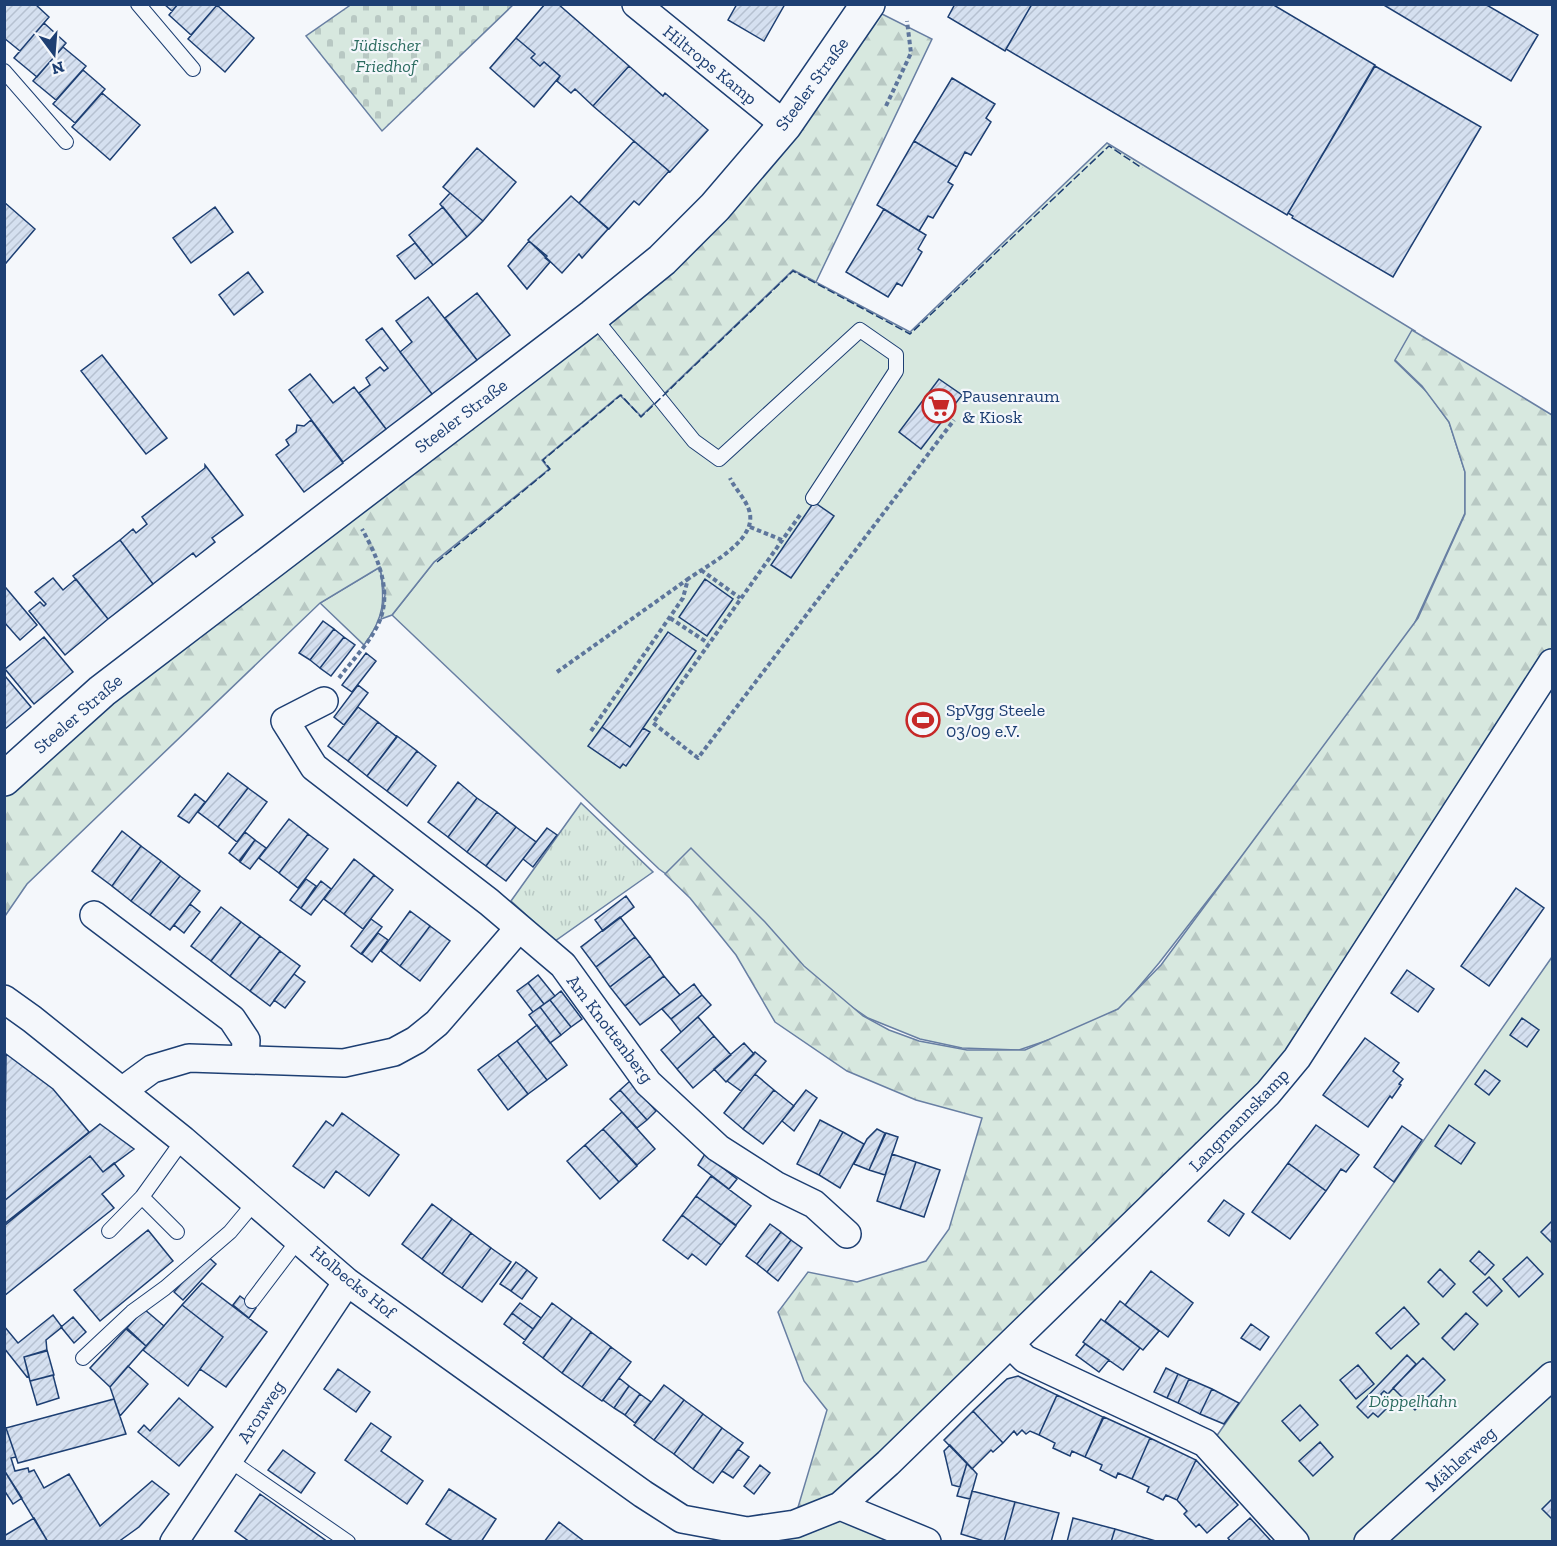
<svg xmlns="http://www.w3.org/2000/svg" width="1557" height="1546" font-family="'Zilla Slab',serif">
  <defs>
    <pattern id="forest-firs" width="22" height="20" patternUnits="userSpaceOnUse" patternTransform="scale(1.5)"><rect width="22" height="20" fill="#d7e8df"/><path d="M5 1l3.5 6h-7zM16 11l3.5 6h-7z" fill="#b8c8c3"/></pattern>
    <pattern id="cemetery-stones" width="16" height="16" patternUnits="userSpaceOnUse" patternTransform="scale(1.5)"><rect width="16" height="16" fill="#d7e8df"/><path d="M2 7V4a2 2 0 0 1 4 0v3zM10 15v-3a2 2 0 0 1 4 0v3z" fill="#b8c8c3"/></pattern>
    <pattern id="park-tufts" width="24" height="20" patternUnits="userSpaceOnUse" patternTransform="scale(1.5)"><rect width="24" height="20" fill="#d7e8df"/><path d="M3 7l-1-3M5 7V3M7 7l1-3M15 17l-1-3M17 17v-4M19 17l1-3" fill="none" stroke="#b8c8c3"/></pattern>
    <pattern id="building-hatch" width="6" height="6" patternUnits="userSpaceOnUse" patternTransform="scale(1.5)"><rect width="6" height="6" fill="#d5e0f0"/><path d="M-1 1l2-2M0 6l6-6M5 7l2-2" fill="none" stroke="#b6c1d1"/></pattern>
  </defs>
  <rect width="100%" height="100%" fill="#f4f7fb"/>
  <path fill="#d7e8df" stroke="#687fa3" stroke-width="1.5" d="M1107,143L1415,331L1395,361L1428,393L1449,422L1465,472V513L1411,631L1278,810L1159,963L1121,1008L1066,1034L1019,1050L962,1048L920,1039L868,1018L820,985L659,869L392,615L434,562L549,469L542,460L620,395L641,416L793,270L910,332Z
    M380,567C385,600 385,617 364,645L320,603Z
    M1552,957V1541H1296L1211,1444Z
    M840,1507L926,1541H751Z"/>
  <path fill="url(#forest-firs)" stroke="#687fa3" stroke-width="1.5" d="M874,10L932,39L816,282L793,270L641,416L620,395L542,460L549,469L434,562L392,615L381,619L385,595L380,567L320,603L27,884L5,916V781L593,317Z
    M1412,330L1552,415V658L1296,1061L885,1463L793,1524L827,1410L804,1381L778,1312L808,1272L857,1282L926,1261L949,1229L982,1118L916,1100L847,1071L775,1022L736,955L690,898L665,874L691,848L765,922L804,966L863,1016L889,1030L919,1041L967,1050H1025L1118,1009L1161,965L1418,618L1465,514V472L1449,422L1422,386L1395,360Z"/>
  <path fill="url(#cemetery-stones)" stroke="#687fa3" stroke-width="1.5" d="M352,4H513V5L382,131L306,36Z"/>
  <path fill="url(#park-tufts)" stroke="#687fa3" stroke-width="1.5" d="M581,803L653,872L555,941L511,901Z"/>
  <path fill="url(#building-hatch)" stroke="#1d3f73" stroke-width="1.5" d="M4,4H35L49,17L20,51L4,38Z
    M164,4H178L172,11Z
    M178,4H218L191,35L169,15Z
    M545,4H558L629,66L593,106L575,89L571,93L557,81L560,76L544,62L540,66L531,58L535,54L516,38Z
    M737,4H785L764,41L728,20Z
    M955,4H1032L1005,51L948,17Z
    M1032,4H1272L1375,65L1287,215L1006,49Z
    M1382,4H1485L1538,35L1511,81Z
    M217,5L254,38L225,72L188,39Z
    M44,23L66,43L37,77L14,58Z
    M516,38L535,54L531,58L540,66L544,62L560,76L534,107L490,68Z
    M63,47L86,66L56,100L33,81Z
    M629,66L663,96L665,93L708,130L670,172L593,106Z
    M1375,66L1481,127L1393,277L1292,218L1293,216L1288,213Z
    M83,70L105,89L75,123L53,104Z
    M952,78L995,104L986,118L991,122L971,155L965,152L957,167L914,141Z
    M102,93L140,125L110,160L72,127Z
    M634,141L669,171L639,205L634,201L609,229L579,203Z
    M914,141L957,167L948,182L953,185L933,218L928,216L919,231L877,205Z
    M477,148L516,182L483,221L443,187Z
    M450,193L483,221L467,237L440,204Z
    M571,196L608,229L582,258L579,254L562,273L528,240Z
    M4,202L35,229L6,263L4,262Z
    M215,207L233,232L191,263L173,238Z
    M443,207L467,237L433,265L409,235Z
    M884,209L926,235L918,249L922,252L902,286L897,283L888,297L846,272Z
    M529,241L547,256L545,258L550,262L527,289L508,266Z
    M415,243L433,265L415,279L397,256Z
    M248,272L263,292L234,315L219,295Z
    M477,293L510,335L477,360L445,318Z
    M428,297L477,360L432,394L400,352L412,342L396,321Z
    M382,328L432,394L386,429L359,393L370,385L366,378L380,367L384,371L388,368L366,340Z
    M102,355L167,438L146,454L81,371Z
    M310,374L333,403L354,387L386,429L343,462L289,390Z
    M939,379L962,395L921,449L899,432Z
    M311,420L343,463L304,492L276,455L289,445L286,440L296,432L297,425L304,426Z
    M205,465L243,515L212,538L215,542L196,557L193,553L153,584L120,540L133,529L136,533L147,524L142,517L205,468Z
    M814,502L834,516L791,578L771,565Z
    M120,540L153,584L108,619L73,576Z
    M53,578L63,590L76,579L108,619L65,655L29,611L40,602L44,606L46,604L35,592Z
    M705,579L733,599L707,636L679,617Z
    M6,588L37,625L20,640L4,622V589Z
    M323,621L334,629L310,660L299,653Z
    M334,629L344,637L320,668L310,660Z
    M668,632L696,651L630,747L602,727Z
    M44,637L73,672L34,704L5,669Z
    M344,637L355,645L331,676L320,668Z
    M366,653L376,661L352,692L342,685Z
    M5,676L31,707L4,730V676Z
    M358,685L368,693L344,725L334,717Z
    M358,707L378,722L348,761L328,746Z
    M378,722L397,737L367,776L348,761Z
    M602,727L630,747L643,728L650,732L626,766L623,764L620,768L588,746Z
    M397,736L417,751L387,791L367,776Z
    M417,751L436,766L407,806L387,791Z
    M228,773L248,788L218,827L198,812Z
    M458,782L477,798L448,837L428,822Z
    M248,788L267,802L237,842L218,827Z
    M195,794L205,802L189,823L178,816Z
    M477,798L497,812L467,852L448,837Z
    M497,812L516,827L486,866L467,852Z
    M289,819L308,834L279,873L259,858Z
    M516,827L536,842L506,881L486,866Z
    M547,828L557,835L533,867L523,859Z
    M122,831L141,846L112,886L92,871Z
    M245,832L255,840L239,861L229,853Z
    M308,834L328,849L298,888L279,873Z
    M255,840L266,848L250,869L240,862Z
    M141,846L161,861L131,901L112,886Z
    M354,859L374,875L344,914L324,899Z
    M161,861L180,876L150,915L131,901Z
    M374,875L393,890L363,929L344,914Z
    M180,876L200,891L170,930L150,915Z
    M306,879L316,886L301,908L290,900Z
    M321,881L331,889L311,915L301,908Z
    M1516,888L1544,908L1489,986L1461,966Z
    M626,896L634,907L603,931L595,920Z
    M190,904L200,912L184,933L174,925Z
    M221,907L241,922L211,961L191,946Z
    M410,911L430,926L400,966L381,951Z
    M620,917L635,937L596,967L581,947Z
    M371,919L382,927L361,954L351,946Z
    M241,922L260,936L230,976L211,961Z
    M430,926L450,941L420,981L400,966Z
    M378,933L388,940L372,962L362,954Z
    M260,936L280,951L250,991L230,976Z
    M635,937L650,956L610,987L596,967Z
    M280,951L300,966L270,1006L250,991Z
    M650,956L664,976L625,1006L610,987Z
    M1407,970L1434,989L1418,1012L1391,993Z
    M294,974L305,982L285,1008L274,1000Z
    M538,975L555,996L544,1004L528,983Z
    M664,976L680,995L640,1025L625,1006Z
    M528,983L544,1004L533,1012L517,991Z
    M694,984L702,995L671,1019L662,1009Z
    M561,991L582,1019L571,1027L550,1000Z
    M702,995L711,1005L681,1032L671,1019Z
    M550,1000L571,1027L561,1035L540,1007Z
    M540,1007L561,1035L550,1043L529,1015Z
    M698,1017L714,1036L677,1069L661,1050Z
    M1522,1018L1539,1030L1527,1047L1510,1035Z
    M537,1025L567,1065L547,1080L517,1041Z
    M714,1036L731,1055L693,1088L677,1069Z
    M1365,1038L1399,1063L1393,1071L1403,1079L1399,1084L1401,1085L1392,1098L1390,1096L1368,1127L1323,1095Z
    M517,1041L547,1080L528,1094L498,1055Z
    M744,1043L754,1054L726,1082L714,1069Z
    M755,1052L766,1061L741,1091L727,1081Z
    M6,1054L53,1089L89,1132L4,1201Z
    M498,1055L528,1094L508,1110L478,1070Z
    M1485,1070L1500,1081L1489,1095L1475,1084Z
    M755,1074L774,1090L743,1129L724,1113Z
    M630,1081L656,1111L647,1120L620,1090Z
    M620,1090L647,1120L637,1128L610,1099Z
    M774,1090L794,1106L763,1144L743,1129Z
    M806,1090L817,1098L794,1131L782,1121Z
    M622,1112L655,1149L637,1165L603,1129Z
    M342,1113L399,1155L369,1196L336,1171L324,1188L293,1166L326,1121L333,1126Z
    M820,1120L843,1132L819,1175L797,1164Z
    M100,1124L134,1149L103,1172L90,1156L4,1224V1201Z
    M1316,1125L1359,1155L1346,1172L1341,1169L1326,1191L1288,1163Z
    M1449,1125L1475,1143L1461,1164L1435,1146Z
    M1402,1126L1422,1140L1394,1182L1374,1167Z
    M603,1129L637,1166L619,1182L585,1145Z
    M877,1129L885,1133L869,1170L854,1164L867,1139Z
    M843,1132L864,1144L840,1188L819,1175Z
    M886,1133L898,1137L885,1175L869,1170Z
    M585,1145L619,1182L600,1199L567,1161Z
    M705,1154L737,1179L729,1189L698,1165Z
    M892,1154L916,1162L900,1209L877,1201Z
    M90,1156L103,1172L114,1163L124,1176L102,1194L114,1208L4,1296V1226Z
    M916,1162L940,1170L924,1217L900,1209Z
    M1288,1163L1326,1191L1290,1239L1252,1212Z
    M711,1176L751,1206L736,1225L696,1196Z
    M696,1196L736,1226L721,1245L682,1215Z
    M1224,1200L1244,1214L1229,1236L1208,1221Z
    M432,1204L452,1219L422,1259L402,1244Z
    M682,1215L721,1245L706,1265L692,1254L688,1259L663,1240Z
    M452,1219L471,1233L442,1274L422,1259Z
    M1552,1221V1243L1541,1232Z
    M770,1224L781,1232L757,1264L746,1256Z
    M148,1230L173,1261L100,1321L74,1290Z
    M781,1232L791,1240L767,1272L757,1264Z
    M471,1233L491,1248L462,1288L442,1274Z
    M791,1240L802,1248L778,1281L767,1272Z
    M491,1248L511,1262L482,1302L462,1288Z
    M1479,1251L1494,1265L1485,1275L1470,1261Z
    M206,1255L216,1264L183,1300L174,1292Z
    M1527,1257L1543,1274L1519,1297L1503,1279Z
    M516,1262L527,1270L511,1291L500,1284Z
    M1440,1269L1455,1284L1443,1297L1428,1282Z
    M527,1270L537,1278L522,1299L511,1291Z
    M1151,1271L1193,1303L1168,1337L1125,1305Z
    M1489,1277L1502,1291L1487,1306L1473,1292Z
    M202,1283L267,1332L226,1387L200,1369L223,1337L182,1305Z
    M240,1296L256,1308L249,1318L233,1305Z
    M1120,1301L1159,1331L1143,1350L1105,1321Z
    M520,1303L541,1318L533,1329L512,1313Z
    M552,1303L572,1318L543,1358L523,1343Z
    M182,1305L223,1337L188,1386L143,1350Z
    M1404,1307L1419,1324L1391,1349L1376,1333Z
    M144,1309L164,1326L146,1346L127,1328Z
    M512,1313L533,1329L525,1340L504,1324Z
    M1466,1313L1478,1324L1454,1350L1442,1338Z
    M53,1315L62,1327L46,1340L47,1351L24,1357L29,1376L27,1377L4,1348V1326L18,1343Z
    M73,1317L86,1332L74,1343L61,1327Z
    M572,1318L591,1332L562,1373L543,1358Z
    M1101,1319L1140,1348L1123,1370L1083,1342Z
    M1251,1324L1269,1337L1260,1350L1241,1338Z
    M126,1329L146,1346L110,1387L90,1368Z
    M591,1332L611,1347L582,1387L562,1373Z
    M1085,1344L1109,1360L1099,1372L1076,1355Z
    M611,1347L631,1362L602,1401L582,1387Z
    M47,1350L54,1375L30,1381L24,1357Z
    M1407,1355L1416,1364L1388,1394L1384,1391L1381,1394L1391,1404L1378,1417L1373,1413L1368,1418L1357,1407Z
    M1423,1358L1445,1380L1415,1410L1393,1388Z
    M1358,1365L1374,1384L1356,1399L1340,1380Z
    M128,1366L148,1384L120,1416L110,1387Z
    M1166,1368L1178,1374L1167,1398L1154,1392Z
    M338,1369L370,1392L356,1412L324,1389Z
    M1178,1374L1189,1379L1178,1403L1167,1398Z
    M53,1375L59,1398L37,1405L30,1381Z
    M1018,1376L1057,1395L1039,1435L1030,1431L1026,1434L1022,1430L1017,1435L1014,1431L1003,1443L973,1411L1007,1379Z
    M619,1378L629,1386L614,1408L603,1400Z
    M1189,1379L1212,1389L1200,1414L1178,1403Z
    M664,1385L684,1400L654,1440L634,1425Z
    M629,1386L640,1394L625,1415L614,1408Z
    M1212,1389L1239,1403L1224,1424L1200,1414Z
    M640,1394L651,1402L635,1423L625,1415Z
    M1057,1395L1103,1417L1085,1457L1072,1451L1070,1456L1053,1448L1055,1443L1039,1435Z
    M179,1398L213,1427L179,1466L138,1432L144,1425L150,1431Z
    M114,1399L126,1434L18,1463L6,1428Z
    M684,1400L703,1414L674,1454L654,1440Z
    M1300,1405L1318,1425L1300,1441L1282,1421Z
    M973,1411L1003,1443L993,1452L991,1450L972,1469L944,1440Z
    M703,1414L722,1428L693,1469L674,1454Z
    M1104,1417L1150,1438L1132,1479L1118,1473L1116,1478L1100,1470L1102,1465L1085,1457Z
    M371,1423L391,1437L381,1451L423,1481L407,1504L345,1460Z
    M6,1428L16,1457L11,1458L15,1471L28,1468L29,1472L34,1470L44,1488L69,1474L100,1526L152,1481L169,1494L139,1527L118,1542H48L4,1470V1429Z
    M722,1428L743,1443L713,1483L693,1469Z
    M1150,1438L1196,1460L1177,1500L1166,1495L1163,1500L1147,1492L1149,1487L1132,1479Z
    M1320,1442L1333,1457L1313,1476L1299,1461Z
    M950,1445L967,1463L960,1487L952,1485L944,1451Z
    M738,1449L749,1457L733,1478L722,1471Z
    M283,1450L315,1473L301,1493L268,1470Z
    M1196,1460L1238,1505L1207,1533L1199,1524L1196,1527L1184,1514L1187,1511L1177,1500Z
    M967,1463L977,1474L970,1499L957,1496Z
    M760,1465L770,1473L754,1494L744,1486Z
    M4,1470L22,1498L13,1504L4,1490Z
    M449,1489L496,1519L481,1542H454L426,1524Z
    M972,1491L1015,1502L1004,1542H987L961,1534Z
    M260,1494L328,1542H250L235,1531Z
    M1552,1499V1519L1542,1509Z
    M1015,1502L1059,1513L1051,1542H1004Z
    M34,1518L48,1542H4V1536Z
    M1073,1518L1115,1529L1111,1542H1067Z
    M1250,1518L1272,1542H1231L1228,1538Z
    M559,1522L585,1542H544Z
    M1115,1529L1156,1541V1542H1111Z"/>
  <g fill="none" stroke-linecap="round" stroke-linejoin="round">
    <g stroke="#1d3f73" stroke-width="16">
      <path id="service" d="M138,4L193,69
        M4,71L66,142
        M593,316L694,441L719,459L860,330L896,355V371L813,498
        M109,1231L142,1197
        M177,1232L142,1197L183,1140
        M252,1301L299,1239
        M83,1358L132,1312L165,1288L230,1232L255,1202
        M229,1460L348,1542"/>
    </g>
    <g stroke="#1d3f73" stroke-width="30">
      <path id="minor" d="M636,4L785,125
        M324,701L285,721L314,767L489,902L563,965L648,1083L718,1148L777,1186L814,1204L847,1234
        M94,915L232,1019L246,1040L245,1060
        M4,999L32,1019L183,1140L347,1282L643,1494L682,1519L747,1531L795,1524L840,1506L888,1463L1268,1093L1297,1058L1552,663
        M122,1091L152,1069L189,1058L344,1063L394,1052L416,1040L437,1023L519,928
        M1011,1345L1025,1359L1205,1443L1295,1542
        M840,1506L927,1542
        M174,1542L347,1282
        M1368,1542L1552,1376"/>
    </g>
    <g stroke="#1d3f73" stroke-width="36">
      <path id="secondary" d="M4,779L102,691L593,316L662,260L715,207L785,125L868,4"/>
    </g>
    <path stroke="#5e769c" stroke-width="4" stroke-dasharray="4.5 3" stroke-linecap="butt" d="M886,106L911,53L907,21
      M800,515L653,723L698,758L954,420
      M750,527L782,540
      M701,570L740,598
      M670,618L708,643
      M557,672L688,579
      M339,678C353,659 371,642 380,620C392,589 377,556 362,529
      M591,731L683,598L688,579C709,564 759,540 749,510C745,498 735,489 730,478"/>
    <use href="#service" stroke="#f4f7fb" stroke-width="14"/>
    <use href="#minor" stroke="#f4f7fb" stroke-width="27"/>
    <use href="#secondary" stroke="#f4f7fb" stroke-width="33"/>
    <path stroke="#1d3f73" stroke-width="1.5" stroke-dasharray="8 3" stroke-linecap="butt" d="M437,562L550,469L543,460L621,395L641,417L793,271L910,334L1109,146L1142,168"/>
  </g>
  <defs>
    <g id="supermarket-ring" transform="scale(1.725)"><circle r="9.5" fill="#f4f7fb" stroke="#c62828" stroke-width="1.5"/><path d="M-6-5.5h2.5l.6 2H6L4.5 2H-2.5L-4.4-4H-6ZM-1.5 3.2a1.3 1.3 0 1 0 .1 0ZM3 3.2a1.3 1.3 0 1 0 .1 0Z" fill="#c62828"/></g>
    <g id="stadium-ring" transform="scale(1.725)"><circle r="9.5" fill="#f4f7fb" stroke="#c62828" stroke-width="1.5"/><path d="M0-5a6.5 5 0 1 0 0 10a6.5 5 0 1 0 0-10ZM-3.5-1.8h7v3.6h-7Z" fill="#c62828"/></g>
  </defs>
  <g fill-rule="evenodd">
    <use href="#supermarket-ring" x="939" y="406"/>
    <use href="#stadium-ring" x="923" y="720"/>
  </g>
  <g text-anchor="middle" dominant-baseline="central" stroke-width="4.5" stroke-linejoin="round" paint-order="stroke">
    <g font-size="18" font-style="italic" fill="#2c6c60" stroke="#f4f7fb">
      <text x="386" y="45">Jüdischer<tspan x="386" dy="21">Friedhof</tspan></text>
      <text x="1413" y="1401">Döppelhahn</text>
    </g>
    <g font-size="18" fill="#1d3f73" stroke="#f4f7fb">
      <text transform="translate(710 65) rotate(39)">Hiltrops Kamp</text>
      <text transform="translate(812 84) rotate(-54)">Steeler Straße</text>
      <text transform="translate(461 416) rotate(-37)">Steeler Straße</text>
      <text transform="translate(78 714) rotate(-41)">Steeler Straße</text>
      <text transform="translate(610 1029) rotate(53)">Am Knottenberg</text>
      <text transform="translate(1239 1120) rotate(-46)">Langmannskamp</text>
      <text transform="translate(353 1282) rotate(39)">Holbecks Hof</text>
      <text transform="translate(261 1412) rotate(-57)">Aronweg</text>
      <text transform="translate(1461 1459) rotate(-42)">Mählerweg</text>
    </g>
    <g font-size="18" fill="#1d3f73" stroke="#f4f7fb" text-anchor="start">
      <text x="962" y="396">Pausenraum<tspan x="962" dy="21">&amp; Kiosk</tspan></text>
      <text x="946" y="710">SpVgg Steele<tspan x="946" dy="21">03/09 e.V.</tspan></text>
    </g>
  </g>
  <rect width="1557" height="1546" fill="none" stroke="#1d3f73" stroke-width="12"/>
  <g transform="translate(54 54) rotate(164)" stroke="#f4f7fb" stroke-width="4.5" paint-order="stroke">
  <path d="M0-4.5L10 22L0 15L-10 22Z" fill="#1d3f73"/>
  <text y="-9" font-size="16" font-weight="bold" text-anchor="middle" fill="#1d3f73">N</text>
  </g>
</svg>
